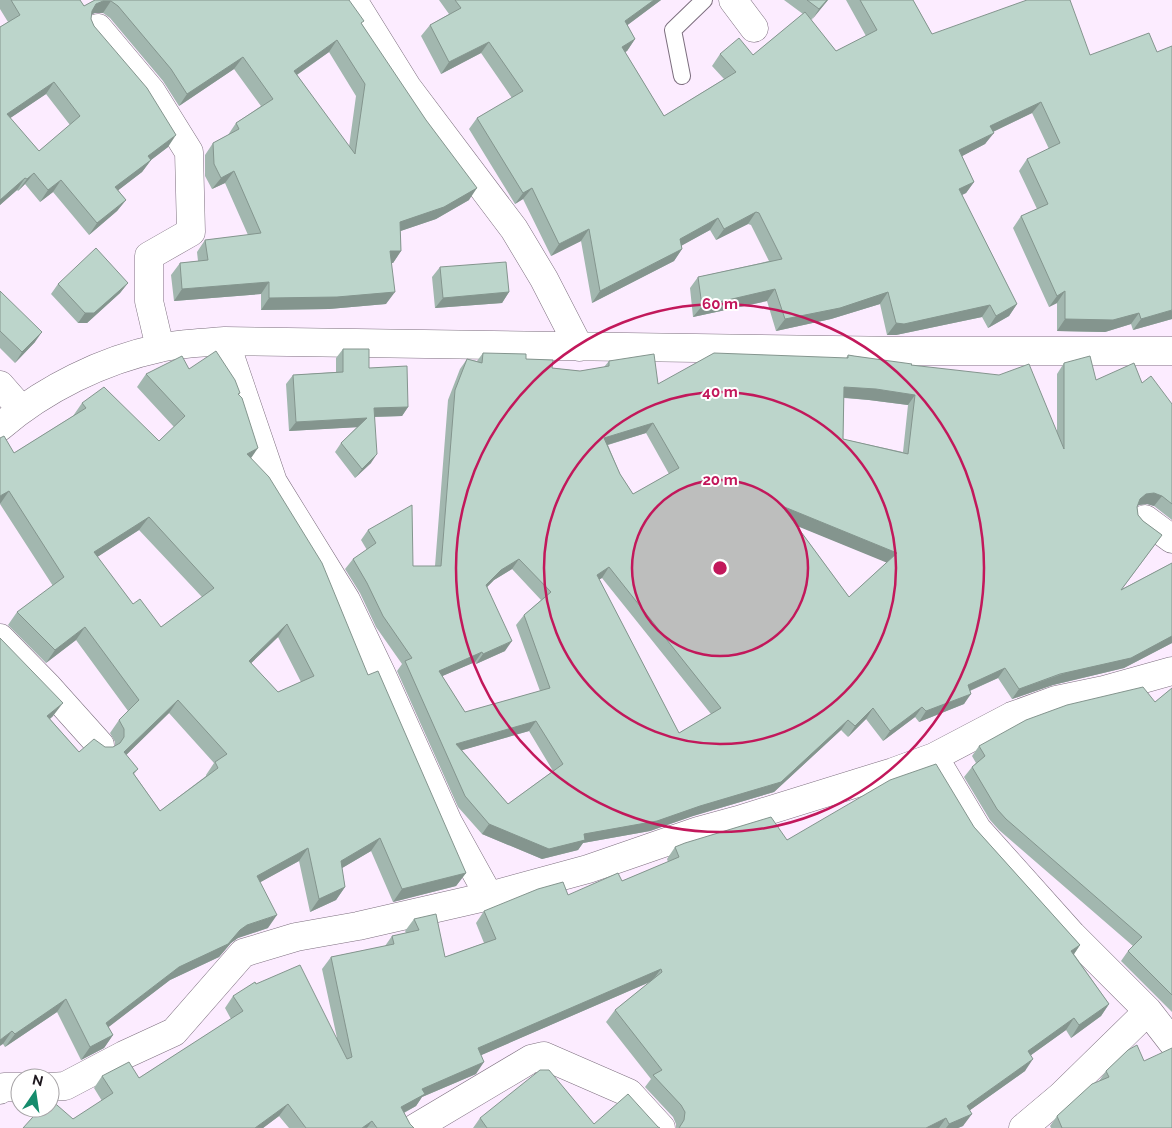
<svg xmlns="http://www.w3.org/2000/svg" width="1172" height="1128" font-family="Raleway,sans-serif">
  <rect width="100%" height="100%" fill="#fcecff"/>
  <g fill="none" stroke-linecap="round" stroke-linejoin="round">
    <g stroke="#7d6f7f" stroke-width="18">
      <path id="service" d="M682,76L673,30L704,0"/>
    </g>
    <g stroke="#7d6f7f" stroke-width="29">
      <path id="minor" d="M353,0L407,87L514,229L544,279L579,347
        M733,0L754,28
        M98,28L151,91L189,152L191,232L149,256V301L160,348
        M225,341L273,482L346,600L381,673L448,822L489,896
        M0,385L21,409
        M0,427C44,389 103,360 160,348C181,343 203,343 225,341L904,351H1172
        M1145,519L1172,539
        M0,638L48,687L100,745
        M934,757L977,829L1072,935L1148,1011L1172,1042
        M50,1087L65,1086L124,1055L174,1032L243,953L296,937L358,926L489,896L588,869L698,831L738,820L893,772L934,757L1012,716L1056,700L1104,690L1172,671
        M0,1090L4,1087H20
        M415,1128L531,1059L544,1056L629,1093L661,1128
        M1023,1128L1061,1096L1148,1011"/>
    </g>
    <use href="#service" stroke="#fff" stroke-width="16"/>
    <use href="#minor" stroke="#fff" stroke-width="28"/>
  </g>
  <path fill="#a2b7af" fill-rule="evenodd" d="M0,0H80L84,6L95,0L362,24L469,200L436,219L400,231L401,251L393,263H391L386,304L329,309L261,310V294L174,301L171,275L180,263L198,261L197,252L205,240L248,235L225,183L212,189L205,176V155L213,143L228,135L236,123L261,106L234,69L179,106L163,81L110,18L103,13H95L91,14V19L94,26L168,147L151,160L142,172L118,190L126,200L117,211L89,235L53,192L40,202L25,184L18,191L17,190L0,205V27L8,22L0,9ZM329,52L356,96L349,147L297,75ZM46,94L70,125L39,151L10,118Z
    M439,0H661L627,25L635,39L627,51L625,52L664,116L724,79L712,66L720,54L753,55L803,14L784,0H828L811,20L836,51L866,36L846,0H913L932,34L1070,1L1172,319L1133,330L1131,324L1105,332L1057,331V303L1049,307L1013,228L1021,216L1037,209L1019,171L1027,159L1049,149L1032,113L993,132L985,144L962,156L974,182L966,193L962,195L1017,304L1009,316L988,328L982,317L896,335H887L880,304L831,319L776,331L767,301L693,317L690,288L698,277L769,261L751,225L748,224L716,240L710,230L682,245V249L674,261L592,303L581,241L551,256L523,199L515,204L469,129L477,118L512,98L481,53L441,74L421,36L430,25L449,14Z
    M440,267L509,292L502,303L435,308L432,277Z
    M128,283L120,293L87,323H78L51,294L58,284Z
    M0,291L35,342L15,363L0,348Z
    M343,349L369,368L408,407L402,416L375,417L371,463L355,478L335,452L341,443L357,427L289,431L286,384L293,375L336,372V358Z
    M483,353L526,359L552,368L580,371L604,367L609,361L658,384L846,358L848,355L911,365L1057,432V374L1064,363L1096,380L1142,383L1172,404V520L1154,506L1147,504L1139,505L1137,506V507L1138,515L1143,521L1162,535L1122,589L1172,563V643L1124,668L1053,685L1012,699L998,678L970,691L964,704L919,722L915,717L883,741L866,719L848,737L841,730L774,792L693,816L650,831L583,843L578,850L542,859L482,834L458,807L397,671L402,664L376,627L360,593L345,569L353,559L367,550L361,540L368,530L413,566H435L448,400L460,369L467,359L477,361ZM844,398L869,400L908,405L903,452L843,439ZM646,433L669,474L633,494L620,474L608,445ZM796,525L845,545L887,562L849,597ZM512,569L541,600L524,615L516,625L540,691L465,712L442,676L475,662L476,664L505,651L487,587L494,580ZM602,578L711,714L679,733L599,579ZM529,731L553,771L508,804L462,750Z
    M189,369L240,393L239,394L251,458L368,675L466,873L456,886L393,902L371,851L342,868L345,887L336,900L310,912L299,861L260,882L268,928L238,938L231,943L219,957L170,980L108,1027L113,1035L104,1048L81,1060L57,1012L5,1047L3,1044L0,638L53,716L50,719L79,752L105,747H113L115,746V742L110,733L119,720L128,711L76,640L46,663L8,625L17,612L53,586L0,504L14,453L73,416L82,403L159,441L174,427L137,387L146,374ZM139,530L202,597L161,627L133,604L97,557ZM278,637L301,682L278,692L251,663ZM169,713L214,763L206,775V776L160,811L134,774L138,769L126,755Z
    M1172,688V1012L1121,961L1128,951L1133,946L999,830L990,820L964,777L972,767L976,763L972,756L979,746L1155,702Z
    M974,827L1080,945L1074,954L1109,1004L1101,1016L1071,1038L1066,1030L1031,1055L1025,1071L970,1110L963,1126L958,1128H676V1124L673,1117L645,1087L651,1079L606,1022L615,1010L650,982L481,1055L476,1074L422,1097L416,1106L404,1113L410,1124L414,1128H289L279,1116L263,1128H23L73,1119L102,1101L94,1088L102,1076L139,1078L231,1019L225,1008L233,996L256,984L337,1038L322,969L331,957L385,946L392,936L406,933L405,931L414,919L445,957L484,943L476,923L484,911L568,895L622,881L668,862L667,859L675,847Z
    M1144,1061L1172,1128H1051L1050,1126L1057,1116L1099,1081L1106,1071Z
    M480,1118L658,1127L660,1128H473Z"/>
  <path fill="#84958e" d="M654,0H661L617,33L625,21Z
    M827,0H828L811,21L819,9Z
    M103,1H111L103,13H95L88,16L96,4Z
    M635,39L627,51L614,58L622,47Z
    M337,40L329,52L285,83L294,71Z
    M489,42L481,53L441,74L449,62Z
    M243,57L234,69L179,106L187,94Z
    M54,82L46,94L0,125L7,114Z
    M1041,102L1032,113L982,137L990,126Z
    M994,133L985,144L951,162L959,150Z
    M176,135L168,147L151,160L142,172L107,199L115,187L148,156Z
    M234,171L225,183L212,189L221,178Z
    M34,173L25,184L18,191L27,179Z
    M25,178L17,190L0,205V200Z
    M61,180L53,192L40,202L48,190Z
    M974,182L966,193L951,200L959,189Z
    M477,188L469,200L436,219L392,234L400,222Z
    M532,188L523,199L515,204L523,193Z
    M126,200L117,211L89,235L97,223Z
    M756,212L748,224L716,240L724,229Z
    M718,218L710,230L672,251L680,239Z
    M589,229L581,241L551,256L559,244Z
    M682,249L674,261L592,303L600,291Z
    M390,251H401L393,263H382Z
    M269,282L261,294L174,301L182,289Z
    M128,283L120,293L87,323H78L85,313Z
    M775,289L767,301L693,317L702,306Z
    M1065,291L1057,303L1049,307L1057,296Z
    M395,292L386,304L329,309L261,310L269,298Z
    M509,292L502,303L435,308L443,298Z
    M888,292L880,304L831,319L776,331L785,319Z
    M1017,304L1009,316L988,328L996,316Z
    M990,305L982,317L896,335H887L896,323Z
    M1172,310V319L1133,330L1141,319Z
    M1139,313L1131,324L1105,332L1057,331L1065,319Z
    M42,332L35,342L15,363L22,352Z
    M844,387L876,389L915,395L908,405L869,400L837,397Z
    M408,407L402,416L368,417L374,408Z
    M367,418L361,427L289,431L296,422Z
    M653,423L646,433L597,448L604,438Z
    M258,448L249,461L247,454Z
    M377,454L371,463L355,478L362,469Z
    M9,491L0,504V496Z
    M1154,493L1162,496L1154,506L1147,504L1139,505L1133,509L1140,499L1146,494Z
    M782,506L897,553L890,564L775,517Z
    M149,517L139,530L85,565L94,552Z
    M519,559L512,569L494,580L479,595L486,585L501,570Z
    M609,567L602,578L590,585L597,575Z
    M287,624L278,637L240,674L249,661Z
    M85,627L76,640L46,663L55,650Z
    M1172,636V643L1124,668L1053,685L1012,699L1019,689Z
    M512,641L505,651L476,664L483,654Z
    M482,652L475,662L431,681L439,671Z
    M1005,668L998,678L960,695L968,685Z
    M971,694L964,704L919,722L926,711Z
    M178,700L169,713L115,766L124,752Z
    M63,703L53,716L38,729L47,716Z
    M922,707L915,717L883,741L890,731Z
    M873,708L866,719L848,737L855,726Z
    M848,720L841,730L774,792L693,816L650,831L583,843L578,850L542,859L482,834L489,824L584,834Z
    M536,721L529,731L449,754L456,744Z
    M380,838L371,851L332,874L341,861Z
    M308,848L299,861L248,889L257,876Z
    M466,873L456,886L393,902L402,889Z
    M345,887L336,900L310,912L319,899Z
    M277,915L268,928L238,938L231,943L219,957L170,980L97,1036L106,1023L179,967L247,925Z
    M1080,945L1072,957L1071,951Z
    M661,969L652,981L470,1060L478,1048Z
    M66,999L57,1012L5,1047L15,1034Z
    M1109,1004L1101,1016L1071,1038L1079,1025Z
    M1074,1018L1066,1030L1020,1063L1028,1051Z
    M12,1031L3,1044L0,1046V1040Z
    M113,1035L104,1048L81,1060L90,1047Z
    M1033,1059L1025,1071L959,1118L967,1106Z
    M484,1062L476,1074L422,1097L416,1106L392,1119L401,1107L422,1089Z
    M288,1104L279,1116L263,1128H255Z
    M972,1114L963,1126L958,1128H946L949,1124Z
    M946,1118L939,1128H926Z
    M372,1121L367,1128H362Z"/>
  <path fill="#bcd5cb" stroke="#84958e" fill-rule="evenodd" d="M11,0H80L84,6L95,0H349L364,21L361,23L426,120L477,188L444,207L400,222L401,251H390L395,292L337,297L269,298V282L182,289L180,263L208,260L205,240L261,233L234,171L221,178L214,164L213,143L239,129L236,123L273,99L243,57L187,94L171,69L118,6L111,1H103L96,4L92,11L91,19L94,26L147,88L176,135L148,156L151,160L115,187L126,200L97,223L61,180L48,190L34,173L27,179L25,178L0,200V27L20,15ZM337,40L365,84L355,154L294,71ZM54,82L80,116L39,151L7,114Z
    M455,0H654L625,21L635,39L622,47L664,116L736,72L720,54L739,38L753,55L805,12L836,51L877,30L860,0H913L932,34L1027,0H1070L1090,55L1149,33L1157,52L1172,46V310L1141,319L1139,313L1113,320L1065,319V291L1057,296L1021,216L1048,204L1027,159L1060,143L1041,102L990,126L994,133L959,150L974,182L959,189L1017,304L996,316L990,305L904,324L896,323L888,292L840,308L785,319L775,289L702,306L698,277L782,259L759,213L756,212L724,229L718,218L680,239L682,249L600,291L589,229L559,244L532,188L523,193L477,118L523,91L489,42L449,62L430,25L461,8Z
    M807,0H827L819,9Z
    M96,248L128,283L94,313H85L58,284Z
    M506,262L509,292L443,298L440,267Z
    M0,291L42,332L22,352L0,331Z
    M343,349H369V368L407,366L408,407L374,408L377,454L362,469L341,443L367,418L296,422L293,375L343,372Z
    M216,351L235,380L240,393L238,394L242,398L258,448L247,454L269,477L322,563L368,675L378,671L466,873L402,889L380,838L341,861L345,887L319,899L308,848L257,876L277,915L247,925L240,930L228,944L179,967L106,1023L113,1035L90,1047L66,999L15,1034L12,1031L0,1040V638L63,703L47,716L79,752L94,739L105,747H113L120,743L124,737V729L119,720L139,700L85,627L55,650L17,612L64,577L9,491L0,496V438L4,436L14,453L86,408L82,403L104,387L159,441L185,416L146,374L182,356L189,369ZM149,517L214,588L161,627L140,599L133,604L94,552ZM287,624L314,676L278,692L249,661ZM178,700L227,754L215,762L218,768L160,811L133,773L138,769L124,752Z
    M483,353L526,354V359L553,360L552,368L580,371L609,366V361L654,354L658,384L714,353L848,358V355L854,356L912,364L911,365L999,375L1029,364L1064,449V363L1090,356L1096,380L1134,363L1142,383L1151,376L1172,404V504L1162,496L1154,493L1146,494L1140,499L1137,507L1138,515L1143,521L1162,535L1121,590L1172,563V636L1131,658L1060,674L1019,689L1005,668L968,685L971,694L926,711L922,707L890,731L873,708L855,726L848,720L781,782L700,806L657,821L584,834L585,840L549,849L489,824L465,796L405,661L412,658L383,616L367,583L353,559L376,543L368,530L412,505L413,566H441L455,390L467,359L482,363ZM844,387L876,389L915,395L908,454L843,439ZM653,423L679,468L633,494L620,474L604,438ZM782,506L897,553L849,597ZM519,559L551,592L524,615L550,688L465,712L439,671L482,652L483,654L512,641L486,585L501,570ZM609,567L721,708L679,733L597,575ZM536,721L563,764L508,804L456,744Z
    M1143,687L1155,702L1172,688V995L1128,951L1142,937L1006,819L997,809L972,767L985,756L979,746L1026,720L1067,705Z
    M936,764L974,827L1080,945L1071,951L1109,1004L1079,1025L1074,1018L1028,1051L1033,1059L967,1106L972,1114L949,1124L946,1118L926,1128H679L684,1120L685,1112L681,1105L653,1075L662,1070L615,1010L662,972L661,969L478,1048L484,1062L422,1089L425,1094L401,1107L410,1124L414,1128H377L372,1121L362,1128H306L288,1104L255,1128H23L41,1108H50V1099L73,1119L113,1093L102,1076L129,1062L139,1078L243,1011L233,996L255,982L256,984L300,965L347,1059L352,1057L331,957L394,944L392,936L419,930L414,919L436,914L445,957L496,939L484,911L538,889L563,882L568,895L618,873L622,881L679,857L675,847L685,843L771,817L787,840L890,780Z
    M1137,1045L1144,1061L1172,1048V1128H1062L1057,1116L1092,1084L1109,1077L1106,1071L1128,1050Z
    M540,1070H549L594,1124L628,1094L658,1127L660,1128H487L480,1118Z"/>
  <circle cx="720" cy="568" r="88" fill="#c2185b" fill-opacity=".12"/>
  <g fill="none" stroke="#c2185b" stroke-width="2.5">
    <circle cx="720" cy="568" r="88"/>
    <circle cx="720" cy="568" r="176"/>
    <circle cx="720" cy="568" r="264"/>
  </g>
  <circle cx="720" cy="568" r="8" fill="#c2185b" stroke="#fff" stroke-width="2.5"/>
  <g font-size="15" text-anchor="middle" font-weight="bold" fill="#c2185b" stroke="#fff" stroke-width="4" stroke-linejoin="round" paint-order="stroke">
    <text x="720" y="309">60 m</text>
    <text x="720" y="397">40 m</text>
    <text x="720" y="485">20 m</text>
  </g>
  <g transform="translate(35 1093) rotate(13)"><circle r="24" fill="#ffffff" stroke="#a5a2a5"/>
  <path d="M0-4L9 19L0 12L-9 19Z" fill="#168c6d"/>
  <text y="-8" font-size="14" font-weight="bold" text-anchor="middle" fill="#1d171e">N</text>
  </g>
</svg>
